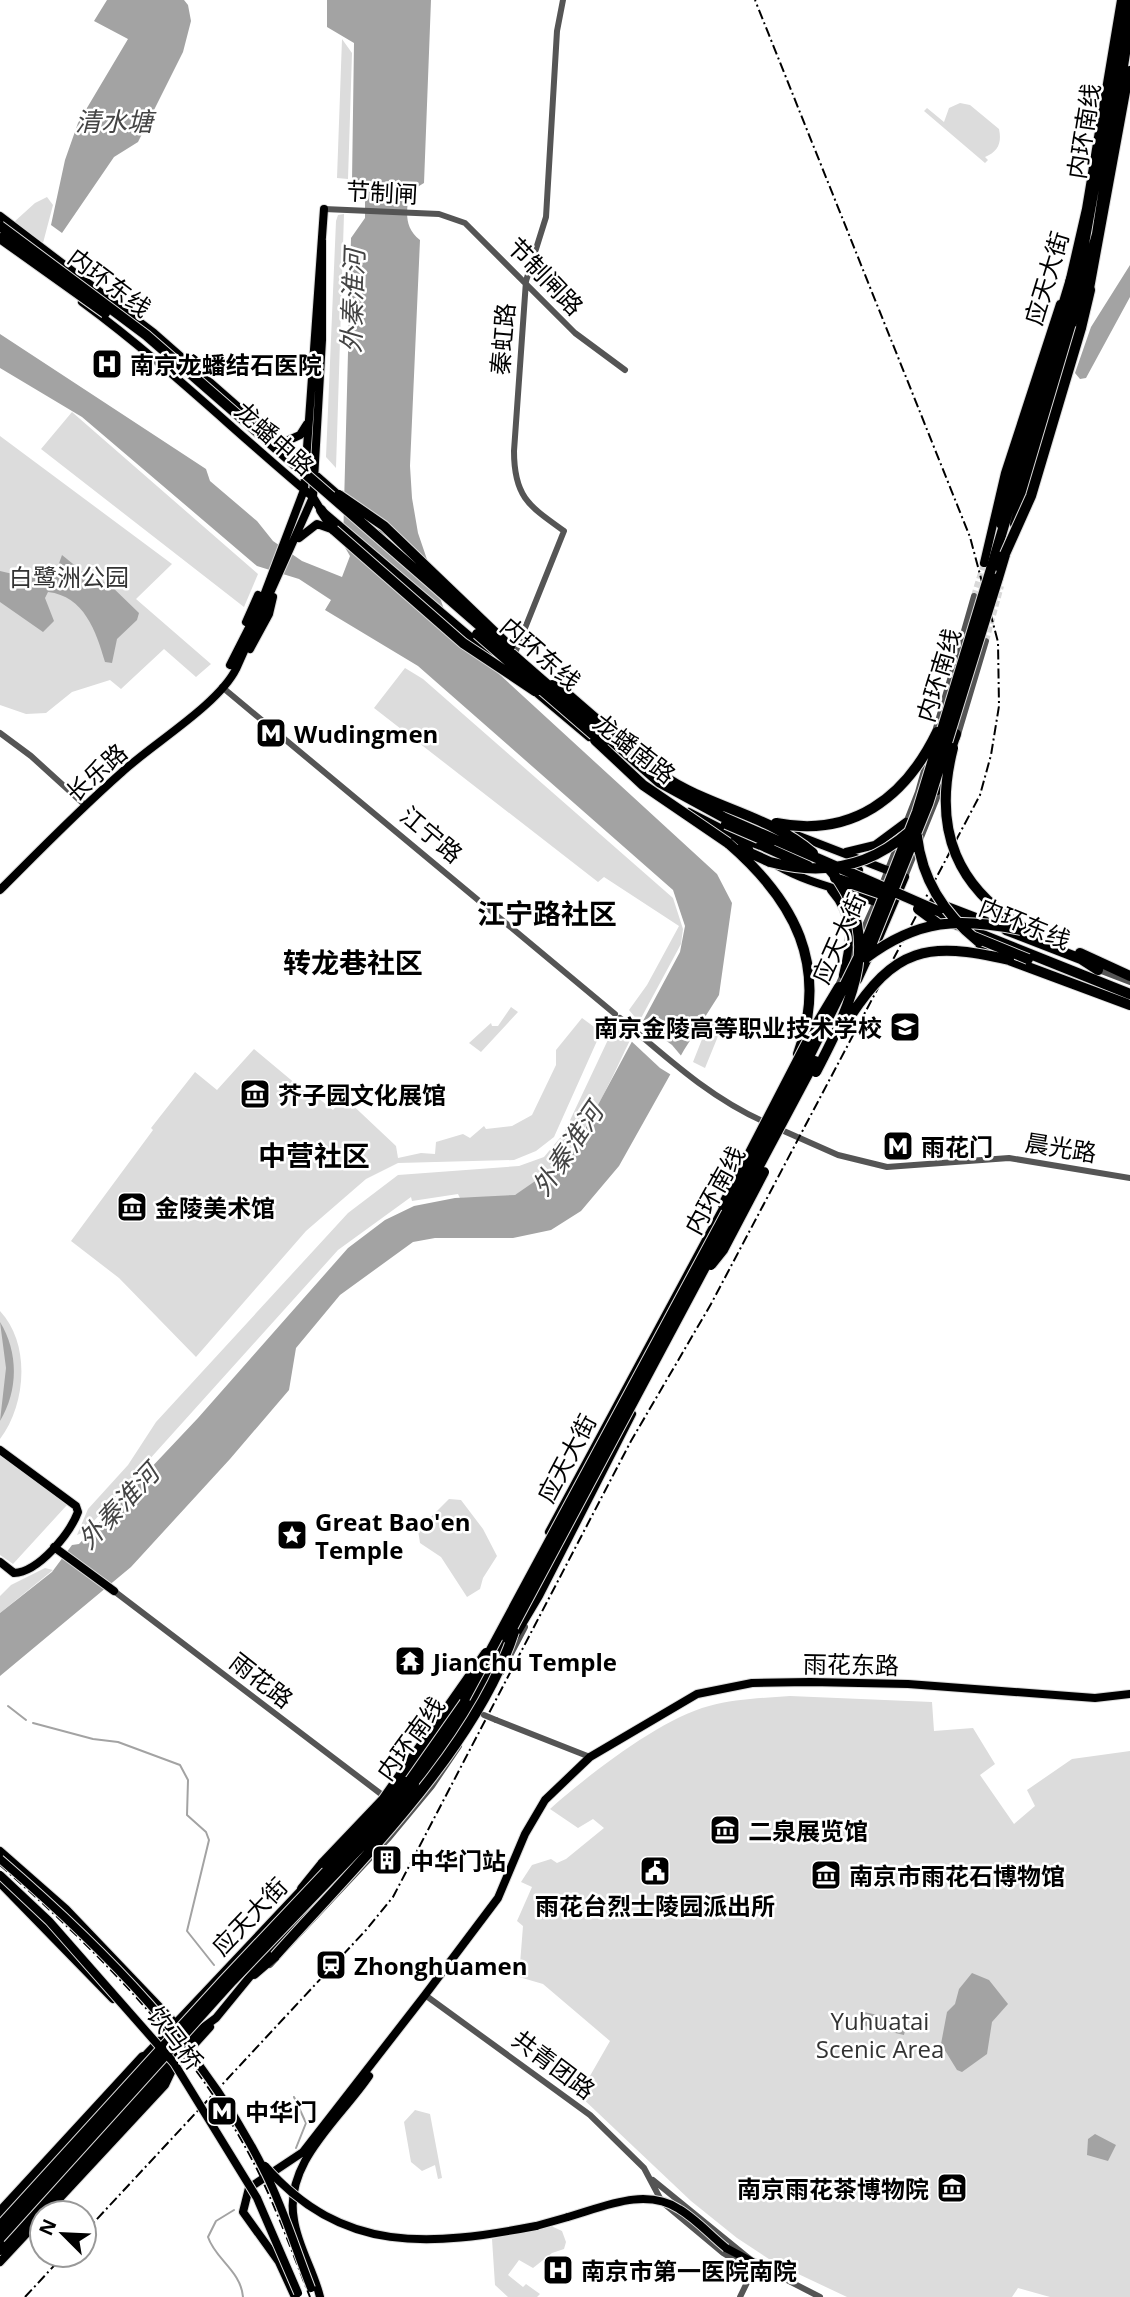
<svg xmlns="http://www.w3.org/2000/svg" width="1130" height="2297" font-family="'Open Sans','Noto Sans SC',sans-serif">
  <rect width="100%" height="100%" fill="#fff"/>
  <path fill="#dcdcdc" d="M342,39L352,53L348,179L337,178Z
    M960,103L970,105L999,129C1002,143 998,152 985,157L988,160L985,163L924,111L927,108L944,122L949,108Z
    M47,197L53,205L43,243L14,222L35,203Z
    M344,214L336,468L326,457L336,221L338,215Z
    M72,412L258,574L244,607L41,449Z
    M0,436L172,564L136,599L211,664L196,677L164,649L121,689L110,680L72,692L46,713L26,714L0,705Z
    M405,668L423,679L673,898L683,929L681,944L639,1022L629,1010L647,985L679,926L604,877L598,882L374,708Z
    M511,1007L518,1012L481,1052L469,1043L491,1023L492,1026H498Z
    M582,1018L601,1032L554,1137L536,1151L514,1160L398,1163L366,1179L306,1231L196,1357L119,1278L71,1241L153,1130L151,1128L195,1072L217,1090L254,1049L309,1095L312,1093L333,1110L344,1097L396,1146L398,1158L421,1153L435,1154L436,1142L463,1134L470,1138L484,1126L486,1129L512,1126L532,1115L556,1065V1050Z
    M710,1019L723,1024L705,1068L693,1062Z
    M614,1027L632,1036C608,1085 570,1178 515,1195C499,1200 476,1197 460,1198L458,1194L412,1201L411,1197L338,1250L84,1532L77,1535L88,1509L128,1465L156,1422L348,1213L398,1175L519,1166L544,1157L564,1133Z
    M0,1311C31,1344 26,1405 0,1439Z
    M0,1454L67,1505L13,1564L0,1555Z
    M449,1499L461,1500L483,1529L497,1556L483,1578L480,1589L467,1597L441,1557L420,1543L418,1530Z
    M45,1568L53,1570L0,1613V1596L11,1585Z
    M790,1696L932,1702L934,1731L973,1728L995,1764L980,1775L1014,1824L1035,1806L1027,1790L1072,1759L1130,1751V2297H1050L1018,2288L1012,2297H847L775,2263L737,2238L691,2201L579,2095L610,2041L543,1984L519,1977L523,1926L517,1921L532,1887L521,1882L532,1865L551,1859L557,1863L566,1859L604,1828L593,1819L578,1828L550,1809C588,1775 660,1719 709,1706C735,1699 763,1698 790,1696Z
    M415,2110L430,2114L442,2178L438,2179L435,2165L422,2171L411,2162L404,2122Z
    M549,2225L562,2231L566,2242L564,2249L552,2253L533,2268L519,2260L508,2275L523,2287L526,2284L540,2294L537,2297H508L495,2285L492,2239Z"/>
  <path fill="#a3a3a3" d="M107,0H184L188,5L191,21L183,52L138,142L114,157L62,233L51,225L65,160L78,123L128,39L94,21Z
    M327,0H431L424,183L409,192C407,211 403,227 420,240L410,466L412,498L418,533L451,630L717,874L732,903L719,995L684,1050L619,1166L581,1211L551,1230L513,1238H435L413,1242L340,1295L296,1348L289,1390L230,1459L131,1567L0,1676V1613L52,1572L72,1545L79,1544L198,1418L348,1248L385,1220L414,1206L455,1198L515,1195L570,1157L680,952L685,926L673,890L418,666L325,610L331,600L299,579L257,566L82,417L0,368V334L206,469L210,481L257,521L273,541L302,561L342,577L350,556L343,544L351,238L365,218V195L352,181L354,43L327,27Z
    M1130,265V297L1086,378L1080,379L1075,373L1091,327Z
    M62,555L94,581L107,582L139,613L137,620L117,639L112,663L105,662C96,631 84,596 48,592L45,598L54,621L43,632L0,602V571C19,576 40,579 57,569Z
    M0,1322C19,1353 18,1391 0,1421L6,1368Z
    M972,1973L989,1980L1008,2004L992,2022L987,2054L962,2072L957,2070L941,2044L947,2012L955,2004L959,1989Z
    M864,2012L907,2021L904,2035L861,2025Z
    M1095,2134L1116,2145L1108,2161L1087,2155L1088,2139Z"/>
  <path fill="#fff" d="M639,1021L672,1045L683,1058L673,1076L660,1068L629,1039Z"/>
  <g fill="none" stroke-linecap="round" stroke-linejoin="round">
    <path stroke="#a3a3a3" stroke-width="2" d="M8,1706L26,1720
      M33,1723L93,1739L118,1742L180,1765L188,1780L187,1815L206,1832L209,1840L187,1931L214,1965
      M294,2097L306,2123L296,2148
      M234,2210L216,2221L208,2237C215,2259 241,2271 243,2297"/>
    <path stroke="#d9d9d9" stroke-width="6" stroke-dasharray="6 3" stroke-linecap="butt" d="M974,596L984,563
      M986,641L1001,586"/>
    <g stroke="#dbdbdb" stroke-width="10">
      <path id="major" d="M0,216L154,333L343,499
        M1069,283L1086,209L1121,0
        M1089,294L1130,70
        M82,302C164,362 235,432 313,497L321,510L506,667
        M280,444L300,435L307,424
        M361,514L419,567
        M299,538L317,524L334,530
        M984,563L1005,473L1060,304
        M246,622L258,595
        M250,649L269,614L273,597
        M230,665L260,606L304,490L324,209
        M532,689L589,737
        M689,812L732,834L749,849
        M786,831L905,877L878,940
        M778,866C813,886 848,890 883,905
        M855,881L859,870L846,852L875,845L906,822
        M0,890C40,850 79,810 121,773C152,744 218,705 236,669L313,497L322,340V240
        M831,890C855,917 851,943 843,975
        M858,980L870,954
        M0,1450L76,1506L78,1512C70,1533 39,1572 14,1573L0,1562
        M549,1532L727,1201
        M54,1547L114,1591
        M514,1638L539,1596L632,1414
        M422,1782L479,1697
        M0,1851L66,1909L174,2022
        M0,1883L113,1999
        M141,2060L305,1886
        M43,2198L193,2035L216,2018L270,1952L349,1866
        M46,2213L165,2085L173,2068L210,2027
        M536,2226L568,2217
        M726,2248L756,2264
        M0,2262L42,2217
        M295,2297L279,2262L243,2212L249,2188L303,2152L425,1995L498,1898L525,1834L545,1800L590,1757L697,1694L752,1683L810,1682L908,1684L1095,1698L1130,1694
        M320,2297C314,2271 298,2247 294,2220C283,2163 340,2119 369,2076"/>
    </g>
    <g stroke="#dbdbdb" stroke-width="12">
      <path id="highway" d="M1081,328L1090,290
        M321,510L334,530
        M1001,524L1002,507L1071,279
        M1015,524L1097,234L1130,21
        M991,569L1078,277L1128,0
        M998,578L1007,548
        M937,790L956,734
        M732,813L753,824
        M732,834L761,845
        M728,843C795,901 829,965 798,1054
        M741,849L770,862
        M934,902L986,922
        M935,916L1130,994
        M1006,930L1081,959L1098,970
        M979,943L1009,960L1130,1005
        M1080,953L1130,976
        M406,1782L465,1698
        M414,1784L481,1687L507,1638
        M302,1889L323,1863
        M254,1974L275,1956
        M0,2212L143,2057
        M0,2250L173,2068"/>
    </g>
    <path stroke="#555" stroke-width="6" d="M324,209L439,214L465,223L575,333L625,370
      M515,653L564,531C529,506 514,497 514,451L526,281L546,217L557,31L563,0
      M222,687L615,1014
      M0,733L31,756L86,806
      M934,735L974,596
      M957,738L986,641
      M905,877L941,788
      M881,887L918,792L929,753
      M1096,969L1130,982
      M836,990L876,901
      M620,1018C666,1057 711,1099 767,1123
      M777,1128L838,1155L887,1167L1009,1158L1130,1178
      M114,1591L385,1797
      M501,1673L525,1627
      M496,1720L590,1757
      M270,1965L388,1839L432,1786L459,1746
      M425,1995L590,2115L644,2168L662,2202L723,2253L741,2264H756
      M653,2180L756,2264L820,2297
      M740,2297L756,2264"/>
    <use href="#major" stroke="#000" stroke-width="8"/>
    <use href="#highway" stroke="#000" stroke-width="10"/>
    <path stroke="#000" stroke-width="2" stroke-dasharray="10 3.5 2 3.5" stroke-linecap="butt" d="M0,1865C100,1953 196,2049 257,2169C277,2210 293,2254 310,2297
      M84,2233L366,1930L393,1897L631,1441L711,1304L980,795L991,755L999,706L998,642L970,537L755,0
      M25,2297L64,2255"/>
    <g stroke="#dbdbdb" stroke-width="10" stroke-linecap="butt">
      <path id="major-bridge" d="M0,1859C104,1949 205,2049 266,2174C284,2210 296,2250 311,2288
        M0,1875L49,1921L174,2063L257,2198L298,2293
        M265,2166C343,2255 431,2246 536,2226
        M568,2217C603,2207 645,2187 679,2209C696,2219 710,2235 726,2248"/>
    </g>
    <g stroke="#dbdbdb" stroke-width="12" stroke-linecap="butt">
      <path id="highway-bridge" d="M0,226L146,335L659,782L723,817L938,911
        M0,238L105,313
        M339,495L384,526L510,647
        M334,530L463,643L535,691
        M1005,554L1031,496L1081,328
        M477,634L603,743
        M552,685L565,692L632,750
        M595,740L643,785L728,843
        M953,748C932,830 956,890 1031,932
        M649,765C696,806 765,811 813,853
        M776,823C852,838 905,798 937,732
        M726,824L770,843
        M917,836C922,880 945,915 979,942
        M761,845L808,866
        M770,862C822,876 868,868 909,832
        M835,878L890,897
        M918,909L937,923
        M974,937L1028,959
        M868,953L928,804L998,578
        M866,958C918,919 959,917 1021,930
        M848,1020C895,947 927,941 1009,960
        M816,1072C852,1003 888,931 824,863
        M723,1205L815,1027L839,987
        M711,1265L723,1250L764,1172
        M507,1638L815,1061
        M465,1698L793,1089L865,944L917,812L991,569
        M323,1863L383,1800L486,1653
        M275,1956C356,1865 476,1749 514,1632
        M0,2226L224,1980L376,1819L406,1782
        M0,2238L232,1981L371,1836L414,1784"/>
    </g>
    <path stroke="#555" stroke-width="6" d="M484,1715L496,1720"/>
    <use href="#major-bridge" stroke="#000" stroke-width="8"/>
    <use href="#highway-bridge" stroke="#000" stroke-width="10"/>
  </g>
  <defs>
    <g id="hospital-square" transform="scale(1.575)"><rect x="-9" y="-9" width="18" height="18" rx="4" fill="#000" stroke="#fff"/><path d="M-5-5h3v3.5h4V-5h3V5h-3V1.5h-4V5h-3Z" fill="#fff"/></g>
    <g id="metro-square" transform="scale(1.575)"><rect x="-9" y="-9" width="18" height="18" rx="4" fill="#000" stroke="#fff"/><path d="M-5.5 5V-5H-3L0 0L3-5H5.5V5H3V-.5L0 4L-3-.5V5Z" fill="#fff"/></g>
    <g id="university-square" transform="scale(1.575)"><rect x="-9" y="-9" width="18" height="18" rx="4" fill="#000" stroke="#fff"/><path d="M0-5L7-2L0 1L-7-2ZM-4 1L0 2.5L4 1V4Q0 6-4 4Z" fill="#fff"/></g>
    <g id="museum-square" transform="scale(1.575)"><rect x="-9" y="-9" width="18" height="18" rx="4" fill="#000" stroke="#fff"/><path d="M0-6L6-3V-2H-6V-3ZM-5-1h2V3h-2ZM-1-1h2V3h-2ZM3-1h2V3H3ZM-6 4H6V6H-6Z" fill="#fff"/></g>
    <g id="sight-square" transform="scale(1.575)"><rect x="-9" y="-9" width="18" height="18" rx="4" fill="#000" stroke="#fff"/><path d="M0-6L1.8-2.2L6-1.7L2.9 1.2L3.7 5.4L0 3.3L-3.7 5.4L-2.9 1.2L-6-1.7L-1.8-2.2Z" fill="#fff"/></g>
    <g id="temple-square" transform="scale(1.575)"><rect x="-9" y="-9" width="18" height="18" rx="4" fill="#000" stroke="#fff"/><path d="M0-6L5-2H3V0L6.5 2.5H4V6H1.5V3h-3V6H-4V2.5H-6.5L-3 0V-2H-5Z" fill="#fff"/></g>
    <g id="building-square" transform="scale(1.575)"><rect x="-9" y="-9" width="18" height="18" rx="4" fill="#000" stroke="#fff"/><path d="M-4-6H4V6H1V3H-1V6H-4ZM-2.5-4.3h1.7v1.8h-1.7ZM.8-4.3h1.7v1.8H.8ZM-2.5-1h1.7V.8h-1.7ZM.8-1h1.7V.8H.8Z" fill="#fff"/></g>
    <g id="civic-square" transform="scale(1.575)"><rect x="-9" y="-9" width="18" height="18" rx="4" fill="#000" stroke="#fff"/><path d="M-.6-6.5H3V-4.5H.6V-3L4-1V1h2V6H-6V1h2V-1L-.6-3ZM-1.2 2.5V6h2.4V2.5Z" fill="#fff"/></g>
    <g id="station-square" transform="scale(1.575)"><rect x="-9" y="-9" width="18" height="18" rx="4" fill="#000" stroke="#fff"/><path d="M-3-6H3Q5-6 5-4V2Q5 4 3 4L4.5 6H3L1.5 4h-3L-3 6H-4.5L-3 4Q-5 4-5 2V-4Q-5-6-3-6ZM-3.5-4v3h7v-3ZM-3.5 1v1.5H-2V1ZM2 1v1.5H3.5V1Z" fill="#fff"/></g>
  </defs>
  <g fill-rule="evenodd">
    <use href="#hospital-square" x="107" y="364"/>
    <use href="#metro-square" x="271" y="733"/>
    <use href="#university-square" x="905" y="1027"/>
    <use href="#museum-square" x="255" y="1094"/>
    <use href="#metro-square" x="898" y="1146"/>
    <use href="#museum-square" x="132" y="1207"/>
    <use href="#sight-square" x="292" y="1535"/>
    <use href="#temple-square" x="410" y="1661"/>
    <use href="#museum-square" x="725" y="1830"/>
    <use href="#building-square" x="387" y="1860"/>
    <use href="#civic-square" x="655" y="1871"/>
    <use href="#museum-square" x="826" y="1875"/>
    <use href="#station-square" x="331" y="1965"/>
    <use href="#metro-square" x="222" y="2111"/>
    <use href="#museum-square" x="952" y="2188"/>
    <use href="#hospital-square" x="558" y="2270"/>
  </g>
  <g text-anchor="middle" dominant-baseline="central" stroke-width="5" stroke-linejoin="round" paint-order="stroke">
    <g font-size="24" fill="#000" stroke="#fff">
      <text transform="translate(1083 131) rotate(-81)">内环南线</text>
      <text transform="translate(382 192) rotate(3)">节制闸</text>
      <text transform="translate(546 276) rotate(46)">节制闸路</text>
      <text transform="translate(1046 278) rotate(-73)">应天大街</text>
      <text transform="translate(110 282) rotate(37)">内环东线</text>
      <text transform="translate(502 339) rotate(-85)">秦虹路</text>
      <text transform="translate(275 438) rotate(42)">龙蟠中路</text>
      <text transform="translate(541 653) rotate(41)">内环东线</text>
      <text transform="translate(938 675) rotate(-73)">内环南线</text>
      <text transform="translate(635 748) rotate(38)">龙蟠南路</text>
      <text transform="translate(96 772) rotate(-42)">长乐路</text>
      <text transform="translate(432 834) rotate(40)">江宁路</text>
      <text transform="translate(1025 923) rotate(22)">内环东线</text>
      <text transform="translate(838 938) rotate(-66)">应天大街</text>
      <text transform="translate(1061 1147) rotate(9)">晨光路</text>
      <text transform="translate(714 1190) rotate(-61)">内环南线</text>
      <text transform="translate(566 1458) rotate(-62)">应天大街</text>
      <text transform="translate(851 1664) rotate(1)">雨花东路</text>
      <text transform="translate(262 1680) rotate(38)">雨花路</text>
      <text transform="translate(410 1738) rotate(-54)">内环南线</text>
      <text transform="translate(249 1916) rotate(-46)">应天大街</text>
      <text transform="translate(176 2038) rotate(52)">饮马桥</text>
      <text transform="translate(554 2064) rotate(37)">共青团路</text>
    </g>
    <g font-size="24" font-weight="bold" fill="#000" stroke="#fff" text-anchor="start">
      <text x="130" y="364">南京龙蟠结石医院</text>
      <text x="294" y="733">Wudingmen</text>
      <text x="882" y="1027" text-anchor="end">南京金陵高等职业技术学校</text>
      <text x="278" y="1094">芥子园文化展馆</text>
      <text x="921" y="1146">雨花门</text>
      <text x="155" y="1207">金陵美术馆</text>
      <text x="315" y="1521">Great Bao'en<tspan x="315" dy="28">Temple</tspan></text>
      <text x="433" y="1661">Jianchu Temple</text>
      <text x="748" y="1830">二泉展览馆</text>
      <text x="410" y="1860">中华门站</text>
      <text x="849" y="1875">南京市雨花石博物馆</text>
      <text x="655" y="1905" text-anchor="middle">雨花台烈士陵园派出所</text>
      <text x="354" y="1965">Zhonghuamen</text>
      <text x="245" y="2111">中华门</text>
      <text x="929" y="2188" text-anchor="end">南京雨花茶博物院</text>
      <text x="581" y="2270">南京市第一医院南院</text>
    </g>
    <g font-size="24" fill="#333" stroke="#fff">
      <text x="69" y="576">白鹭洲公园</text>
      <text x="880" y="2020">Yuhuatai<tspan x="880" dy="28">Scenic Area</tspan></text>
    </g>
    <g font-size="26" font-style="italic" fill="#444" stroke="#fff">
      <text x="114" y="121">清水塘</text>
      <text transform="translate(352 301) rotate(-88)">外秦淮河</text>
      <text transform="translate(567 1149) rotate(-56)">外秦淮河</text>
      <text transform="translate(118 1506) rotate(-47)">外秦淮河</text>
    </g>
    <g font-size="28" font-weight="bold" fill="#000" stroke="#fff">
      <text x="547" y="913">江宁路社区</text>
      <text x="353" y="962">转龙巷社区</text>
      <text x="314" y="1155">中营社区</text>
    </g>
  </g>
  <g transform="translate(63 2234) rotate(294)"><circle r="33" fill="#ffffff" stroke="#999999" stroke-width="2"/>
  <path d="M0-5L12 26L0 18L-12 26Z" fill="#000000"/>
  <text y="-10" font-size="19" font-weight="bold" text-anchor="middle" fill="#000000">N</text>
  </g>
</svg>
